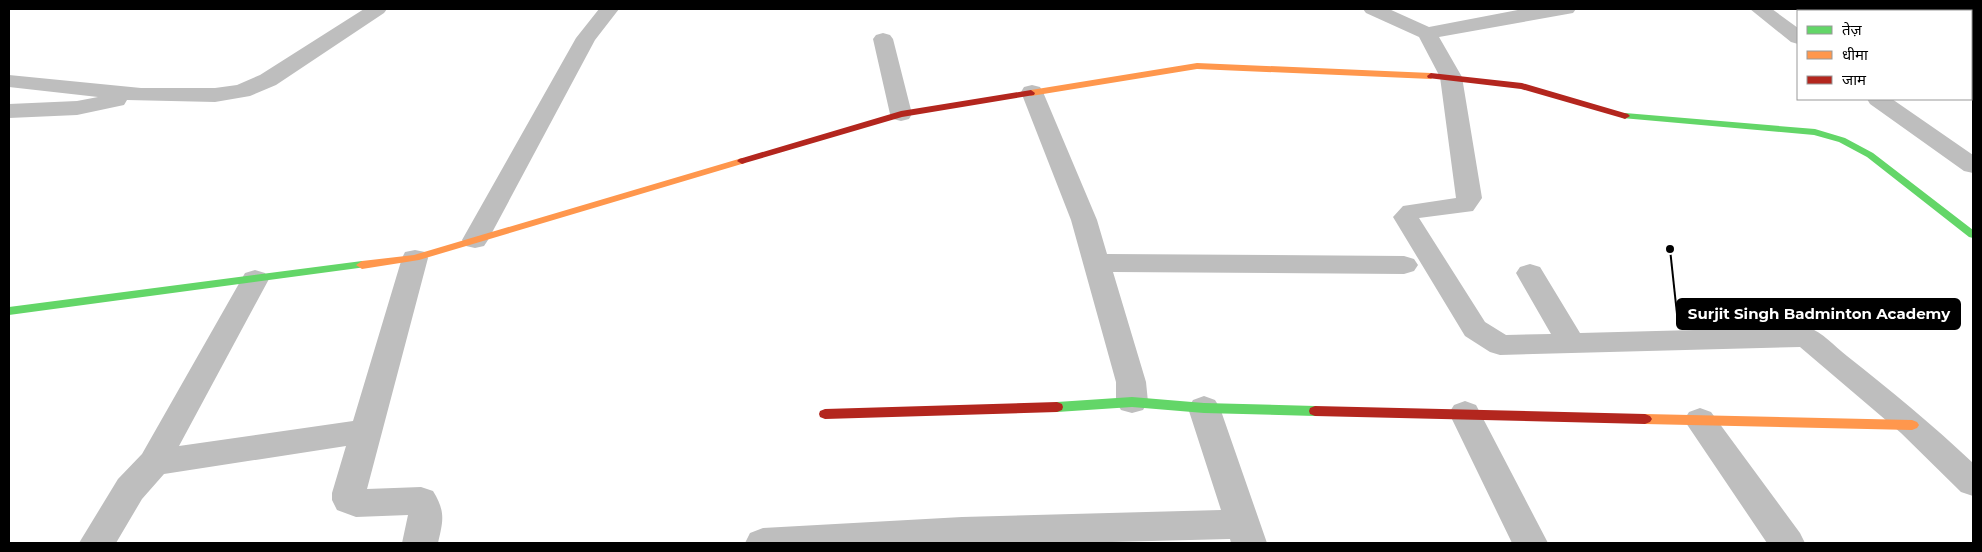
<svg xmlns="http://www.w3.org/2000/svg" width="1982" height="552" font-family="Montserrat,'Noto Sans Devanagari',sans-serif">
  <rect width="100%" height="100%" fill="#fff"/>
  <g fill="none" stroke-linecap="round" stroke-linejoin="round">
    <path fill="#bebebe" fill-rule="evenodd" d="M364,9H387L384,13L276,85L250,96L215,102L127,100L124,105L77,115L9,118V104L77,101L98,97L9,87V75L141,88H215L237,85L260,75Z
      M599,9H619L595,40L488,240L484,246L475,248L466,246L462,240L576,38Z
      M1363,9H1389L1429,27L1523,9H1576L1573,13L1439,37L1462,77L1482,198L1473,211L1419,218L1485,322L1506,335L1551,334L1516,273L1520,267L1530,264L1540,267L1580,333L1807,327C1823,332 1834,346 1847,356C1890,390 1933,425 1973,463V496L1961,492L1901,433L1800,347L1500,355L1490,352L1465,336L1393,217L1403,206L1456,198L1440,77L1419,37L1366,13Z
      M1750,9H1772L1798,28V44L1791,42Z
      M883,33L890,35L893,39L912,114L909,119L901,121L893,119L890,114L873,39L876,35Z
      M1032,85L1040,87L1043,92L1097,220L1107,254L1404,256L1414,259L1418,265L1414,271L1404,274L1113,272L1146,382L1148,402L1143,410L1132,413L1121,410L1116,402V382L1071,220L1021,92L1024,87Z
      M1867,99H1892L1973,155V173L1964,171L1870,104Z
      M415,250L425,252L428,258L367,489L421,487L433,491C446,512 443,521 438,543H402L408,515L356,517L337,510L332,500V493L346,446L164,474L142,499L116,543H79L118,479L142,454L245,273L255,270L265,273L269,279L179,446L353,421L402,258L405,252Z
      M1204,396L1215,400L1220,408L1267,543H1231L1230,539L1073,543H745L750,533L763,528L962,517L1221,510L1188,408L1193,400Z
      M1465,401L1476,405L1548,543H1512L1449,413L1454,405Z
      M1700,408L1711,412L1800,533L1805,543H1767L1684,420L1689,412Z"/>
    <path fill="#63d668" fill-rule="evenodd" d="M1625,113L1815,129L1845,138L1873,153L1973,230V238L1969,237L1867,157L1839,142L1814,135L1622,118L1620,116Z
      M362,261L366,263L368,265L366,267L9,315V307Z
      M1132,397L1204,403L1315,406L1320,408L1321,411L1320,414L1315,416L1204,413L1132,407L1057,412L1052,410L1051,407L1052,404L1057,402Z"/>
    <path fill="#ff974d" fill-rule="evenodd" d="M1197,63L1431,73L1435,76L1431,79L1197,69L1031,96L1027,93L1031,90Z
      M742,158L747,161L745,163L419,260L362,269L356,265L362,261L414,255Z
      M1645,414L1912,420L1917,422L1919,425L1917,428L1912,430L1645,424L1640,422L1638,419L1640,416Z"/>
    <path fill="#b3261e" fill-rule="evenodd" d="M1431,73L1522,83L1628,114L1630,116L1625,119L1622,118L1521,89L1428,78L1427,76Z
      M1031,90L1035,93L1034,95L902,117L745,163L742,164L737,161L739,159L901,111Z
      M1057,402L1062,404L1063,407L1062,410L1057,412L825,419L820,417L819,414L820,411L825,409Z
      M1315,406L1645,414L1650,416L1652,419L1650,422L1645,424L1315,416L1310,414L1309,411L1310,408Z"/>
  </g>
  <path fill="none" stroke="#000" stroke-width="2" d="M1670 249L1677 314"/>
  <circle fill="#000" stroke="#fff" stroke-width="2" cx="1670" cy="249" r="5"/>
  <rect fill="#000" stroke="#000" stroke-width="2" x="1677" y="299" width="283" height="30" rx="5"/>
  <g font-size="15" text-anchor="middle" font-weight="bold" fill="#fff">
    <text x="1819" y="319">Surjit Singh Badminton Academy</text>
  </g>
  <rect width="1982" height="552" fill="none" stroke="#000000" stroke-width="20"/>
  <rect x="1797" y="10" width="175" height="90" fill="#ffffff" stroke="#999999"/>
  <rect x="1807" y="26" width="25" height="8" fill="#63d668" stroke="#999999"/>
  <text x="1842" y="35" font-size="15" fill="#000000">तेज़</text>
  <rect x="1807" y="51" width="25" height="8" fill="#ff974d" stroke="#999999"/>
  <text x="1842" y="60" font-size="15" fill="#000000">धीमा</text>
  <rect x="1807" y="76" width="25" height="8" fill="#b3261e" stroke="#999999"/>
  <text x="1842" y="85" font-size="15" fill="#000000">जाम</text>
</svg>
